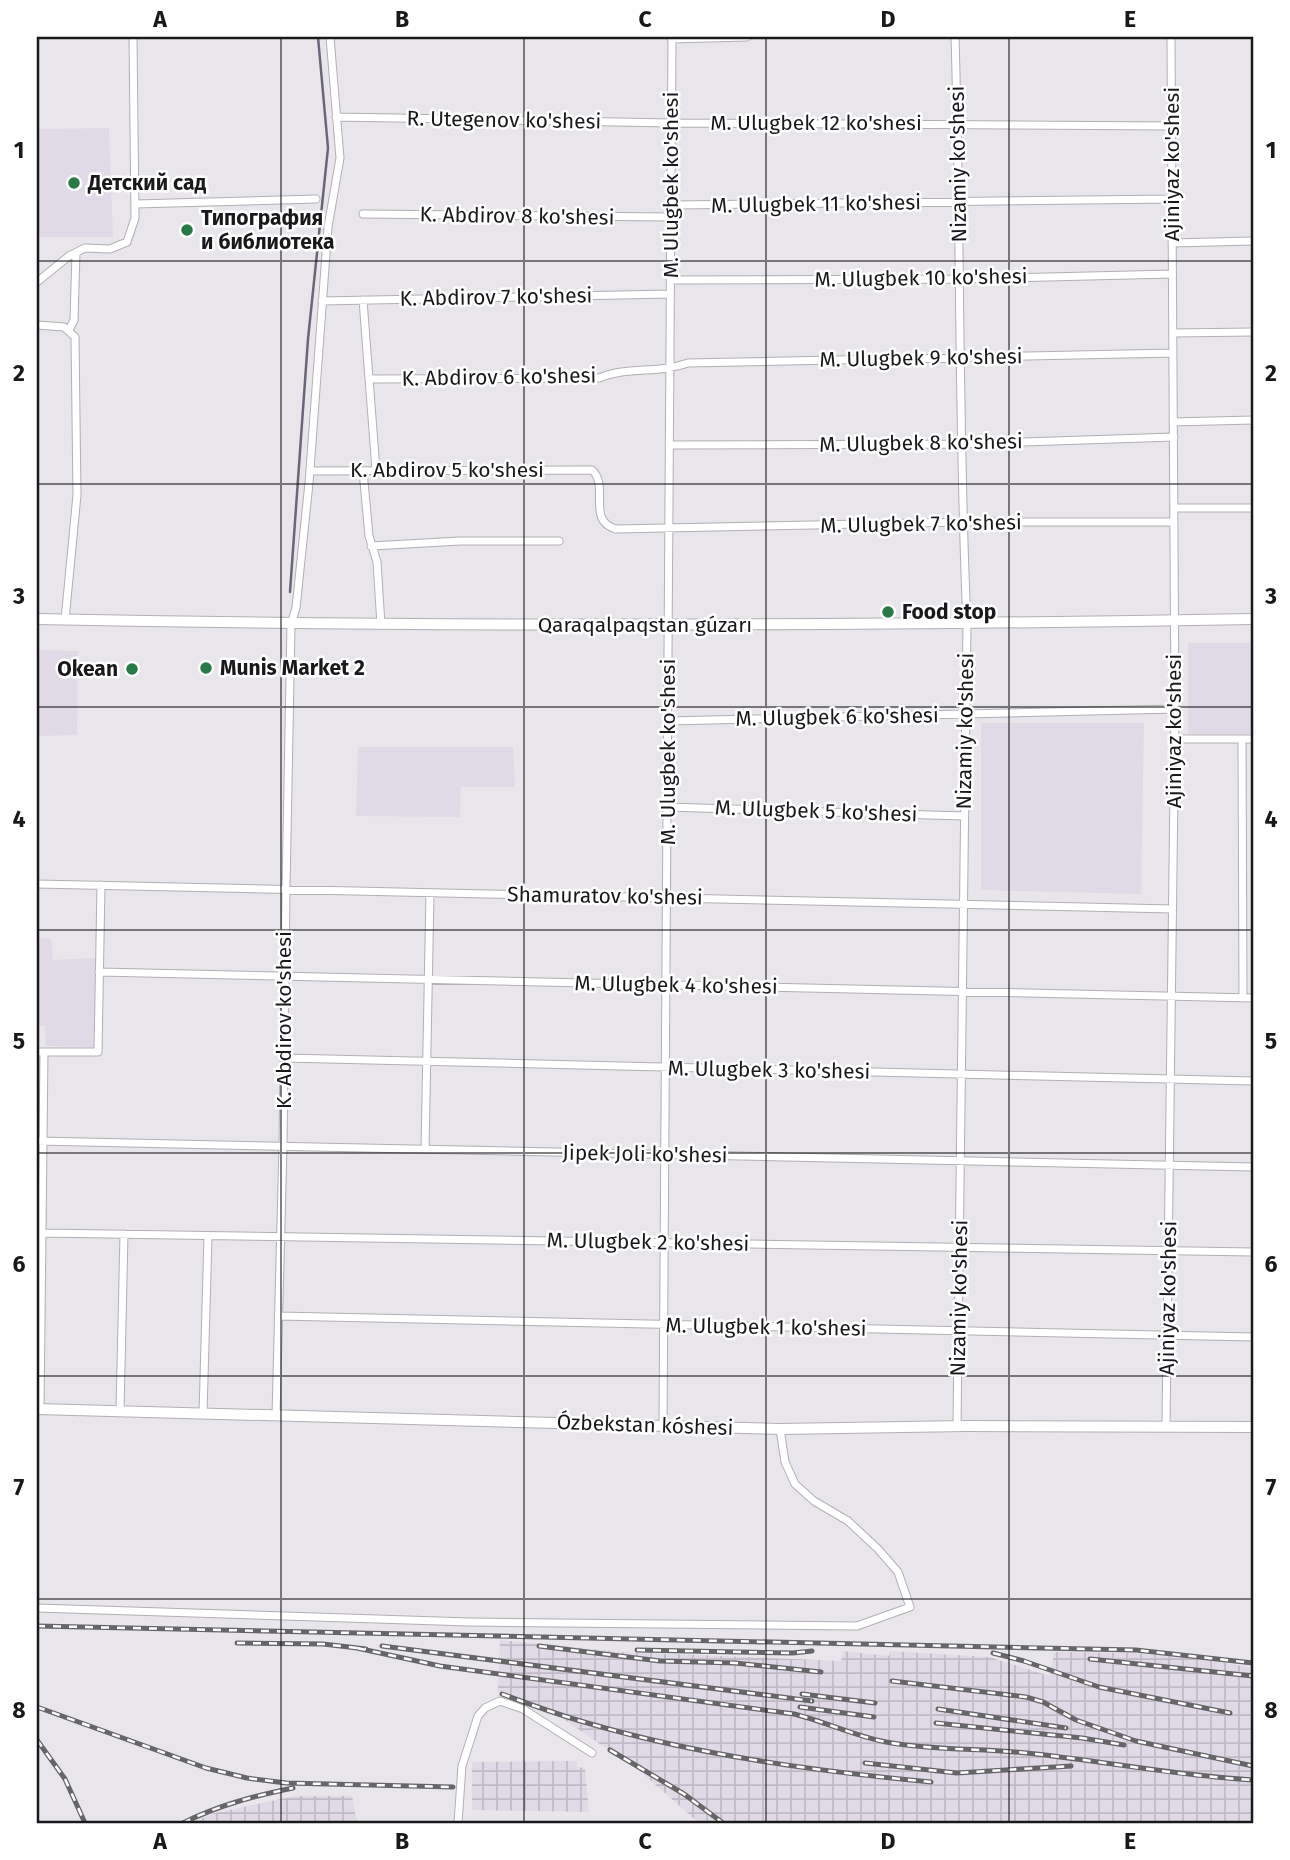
<svg xmlns="http://www.w3.org/2000/svg" width="1290" height="1860" font-family="'Fira Sans',sans-serif">
  <defs>
    <pattern id="industrial-grid" width="8" height="8" patternUnits="userSpaceOnUse" patternTransform="scale(1.75)"><rect width="8" height="8" fill="#dfdae6"/><path d="M0 4h8M4 0v8" fill="none" stroke="#bfbac5"/></pattern>
  </defs>
  <rect width="100%" height="100%" fill="#e8e6eb"/>
  <path fill="#dfdae6" d="M109,128L113,237H37V129Z
    M1253,643V734H1188V643Z
    M37,650L78,651L77,735L37,736Z
    M981,723H1144L1141,894L981,890Z
    M358,747H513L515,787H461L460,817L356,816Z
    M37,938L51,939L53,960L95,958V1047L46,1046L45,1026H37Z"/>
  <path fill="url(#industrial-grid)" d="M500,1640L622,1652L841,1661L843,1651L889,1656L890,1651L989,1657L1050,1676L1054,1652L1136,1653L1222,1662L1253,1668V1823H699L641,1772L556,1714L498,1692Z
    M577,1761V1767L585,1768L589,1812L472,1810V1762Z
    M295,1796H352L357,1823H192L210,1814Z"/>
  <g fill="none" stroke-linecap="round" stroke-linejoin="round">
    <path stroke="#6c6478" stroke-width="2.5" d="M290,592L308,339L328,148L318,37"/>
    <g stroke="#b2b0b4" stroke-width="9">
      <path id="street" d="M955,37C961,232 958,428 967,624L957,1426
        M671,39L747,37
        M336,117L671,123L1171,126
        M135,204L316,199
        M671,205L1172,199
        M363,214L670,217
        M1172,243L1253,241
        M670,280L960,279L1172,274
        M37,282L69,256L85,248L110,249L127,242L135,218L133,37
        M363,300L376,470
        M322,301L670,294
        M37,325L64,327L75,337L77,495L65,620
        M69,330L74,320L76,253
        M1173,333L1253,332
        M369,379L599,378C628,366 658,374 688,363L1173,353
        M1173,422L1253,420
        M669,445L961,444L1174,437
        M310,471L592,470C610,486 586,521 616,529L962,522H1174
        M363,471L369,536L377,562L381,625
        M1174,508H1253
        M371,546L460,541H559
        M667,721L1175,709
        M1174,739H1253
        M1242,739L1243,997
        M667,807L964,816
        M37,884L1172,909
        M99,972L1253,998
        M37,1052H98L101,885
        M284,1058L1253,1081
        M37,1141L1253,1167
        M425,1149L430,893
        M43,1233L1253,1252
        M279,1316L1253,1337
        M40,1409L44,1052
        M120,1411L124,1234
        M203,1414L208,1236
        M276,1415L283,1146L286,889L291,624L296,608L309,483L328,227L340,158L330,37
        M663,1426L672,37
        M1166,1426L1175,709L1171,37
        M37,1608L469,1622L857,1626L910,1607L898,1572L878,1549L848,1521L814,1501L795,1484L785,1462L780,1429
        M458,1823L462,1766L478,1716L485,1708L500,1701L523,1709L592,1753"/>
    </g>
    <g stroke="#b2b0b4" stroke-width="12">
      <path id="secondary" d="M37,619C442,627 848,626 1253,619
        M37,1409L780,1429L966,1426L1253,1427"/>
    </g>
    <use href="#street" stroke="#fff" stroke-width="7"/>
    <use href="#secondary" stroke="#fff" stroke-width="10"/>
    <g stroke="#666568" stroke-width="5">
      <path id="rail" d="M37,1626L1136,1650L1253,1663
        M237,1643L323,1644L366,1649
        M382,1646L812,1701
        M539,1646L660,1661L735,1663L821,1672
        M357,1648L440,1666L794,1714C826,1722 855,1736 886,1742C935,1751 986,1748 1036,1754C1108,1762 1180,1776 1253,1780
        M637,1650L793,1653L812,1651
        M993,1653L1024,1661L1099,1687L1230,1713
        M1090,1659L1253,1676
        M892,1681L1026,1697L1043,1702L1076,1720L1136,1741L1253,1766
        M502,1694C529,1704 556,1714 584,1722C696,1755 815,1771 931,1782
        M802,1694L875,1703
        M37,1707L206,1768L247,1778L286,1783L453,1787
        M800,1707L874,1717
        M938,1709L1066,1728
        M936,1723L1082,1738L1124,1745
        M37,1740L65,1779L85,1823
        M610,1750L684,1794L723,1823
        M865,1763L957,1773L1071,1766
        M183,1823C219,1805 254,1796 293,1788"/>
    </g>
    <use href="#rail" stroke="#fff" stroke-width="2.5" stroke-dasharray="8" stroke-linecap="butt"/>
  </g>
  <path fill="none" stroke="#19181a" stroke-width="2" stroke-opacity="0.55" d="M281,37V1823M524,37V1823M766,37V1823M1009,37V1823M37,261H1253M37,484H1253M37,707H1253M37,930H1253M37,1153H1253M37,1376H1253M37,1599H1253"/>
  <g fill="#287848" stroke="#fff" stroke-width="2.5">
    <circle cx="74" cy="183" r="7"/>
    <circle cx="187" cy="230" r="7"/>
    <circle cx="888" cy="612" r="7"/>
    <circle cx="206" cy="668" r="7"/>
    <circle cx="132" cy="669" r="7"/>
  </g>
  <g text-anchor="middle" dominant-baseline="central" stroke-width="5" stroke-linejoin="round" paint-order="stroke">
    <g font-size="21" fill="#19181a" stroke="#fff">
      <text transform="translate(504 120) rotate(1)">R. Utegenov ko'shesi</text>
      <text x="816" y="123">M. Ulugbek 12 ko'shesi</text>
      <text transform="translate(958 164) rotate(-91)">Nizamiy ko'shesi</text>
      <text transform="translate(1172 164) rotate(-90)">Ajiniyaz ko'shesi</text>
      <text transform="translate(671 185) rotate(-90)">M. Ulugbek ko'shesi</text>
      <text transform="translate(816 204) rotate(-1)">M. Ulugbek 11 ko'shesi</text>
      <text transform="translate(517 216) rotate(1)">K. Abdirov 8 ko'shesi</text>
      <text transform="translate(921 278) rotate(-1)">M. Ulugbek 10 ko'shesi</text>
      <text transform="translate(496 297) rotate(-1)">K. Abdirov 7 ko'shesi</text>
      <text transform="translate(921 358) rotate(-1)">M. Ulugbek 9 ko'shesi</text>
      <text transform="translate(499 377) rotate(-1)">K. Abdirov 6 ko'shesi</text>
      <text transform="translate(921 443) rotate(-1)">M. Ulugbek 8 ko'shesi</text>
      <text x="447" y="470">K. Abdirov 5 ko'shesi</text>
      <text transform="translate(921 524) rotate(-1)">M. Ulugbek 7 ko'shesi</text>
      <text x="645" y="625">Qaraqalpaqstan gúzarı</text>
      <text transform="translate(837 717) rotate(-1)">M. Ulugbek 6 ko'shesi</text>
      <text transform="translate(965 731) rotate(-89)">Nizamiy ko'shesi</text>
      <text transform="translate(1174 731) rotate(-90)">Ajiniyaz ko'shesi</text>
      <text transform="translate(668 752) rotate(-90)">M. Ulugbek ko'shesi</text>
      <text transform="translate(816 811) rotate(2)">M. Ulugbek 5 ko'shesi</text>
      <text transform="translate(605 896) rotate(1)">Shamuratov ko'shesi</text>
      <text transform="translate(676 985) rotate(1)">M. Ulugbek 4 ko'shesi</text>
      <text transform="translate(284 1020) rotate(-90)">K. Abdirov ko'shesi</text>
      <text transform="translate(769 1070) rotate(1)">M. Ulugbek 3 ko'shesi</text>
      <text transform="translate(645 1154) rotate(1)">Jipek Joli ko'shesi</text>
      <text transform="translate(648 1242) rotate(1)">M. Ulugbek 2 ko'shesi</text>
      <text transform="translate(959 1298) rotate(-89)">Nizamiy ko'shesi</text>
      <text transform="translate(1168 1298) rotate(-89)">Ajiniyaz ko'shesi</text>
      <text transform="translate(766 1327) rotate(1)">M. Ulugbek 1 ko'shesi</text>
      <text transform="translate(645 1425) rotate(2)">Ózbekstan kóshesi</text>
    </g>
    <g font-size="21" font-weight="bold" fill="#19181a" stroke="#fff" text-anchor="start">
      <text x="88" y="183">Детский сад</text>
      <text x="201" y="218">Типография<tspan x="201" dy="24">и библиотека</tspan></text>
      <text x="902" y="612">Food stop</text>
      <text x="220" y="668">Munis Market 2</text>
      <text x="118" y="669" text-anchor="end">Okean</text>
    </g>
  </g>
  <rect width="1290" height="1860" fill="none" stroke="#ffffff" stroke-width="77"/>
  <rect x="38" y="38" width="1214" height="1784" fill="none" stroke="#19181a" stroke-width="2.5"/>
  <g font-size="23" text-anchor="middle" font-weight="bold" fill="#19181a">
    <text x="160" y="27">A</text>
    <text x="402" y="27">B</text>
    <text x="645" y="27">C</text>
    <text x="888" y="27">D</text>
    <text x="1130" y="27">E</text>
    <text x="19" y="158">1</text>
    <text x="1271" y="158">1</text>
    <text x="19" y="381">2</text>
    <text x="1271" y="381">2</text>
    <text x="19" y="604">3</text>
    <text x="1271" y="604">3</text>
    <text x="19" y="827">4</text>
    <text x="1271" y="827">4</text>
    <text x="19" y="1049">5</text>
    <text x="1271" y="1049">5</text>
    <text x="19" y="1272">6</text>
    <text x="1271" y="1272">6</text>
    <text x="19" y="1495">7</text>
    <text x="1271" y="1495">7</text>
    <text x="19" y="1718">8</text>
    <text x="1271" y="1718">8</text>
    <text x="160" y="1849">A</text>
    <text x="402" y="1849">B</text>
    <text x="645" y="1849">C</text>
    <text x="888" y="1849">D</text>
    <text x="1130" y="1849">E</text>
  </g>
</svg>
